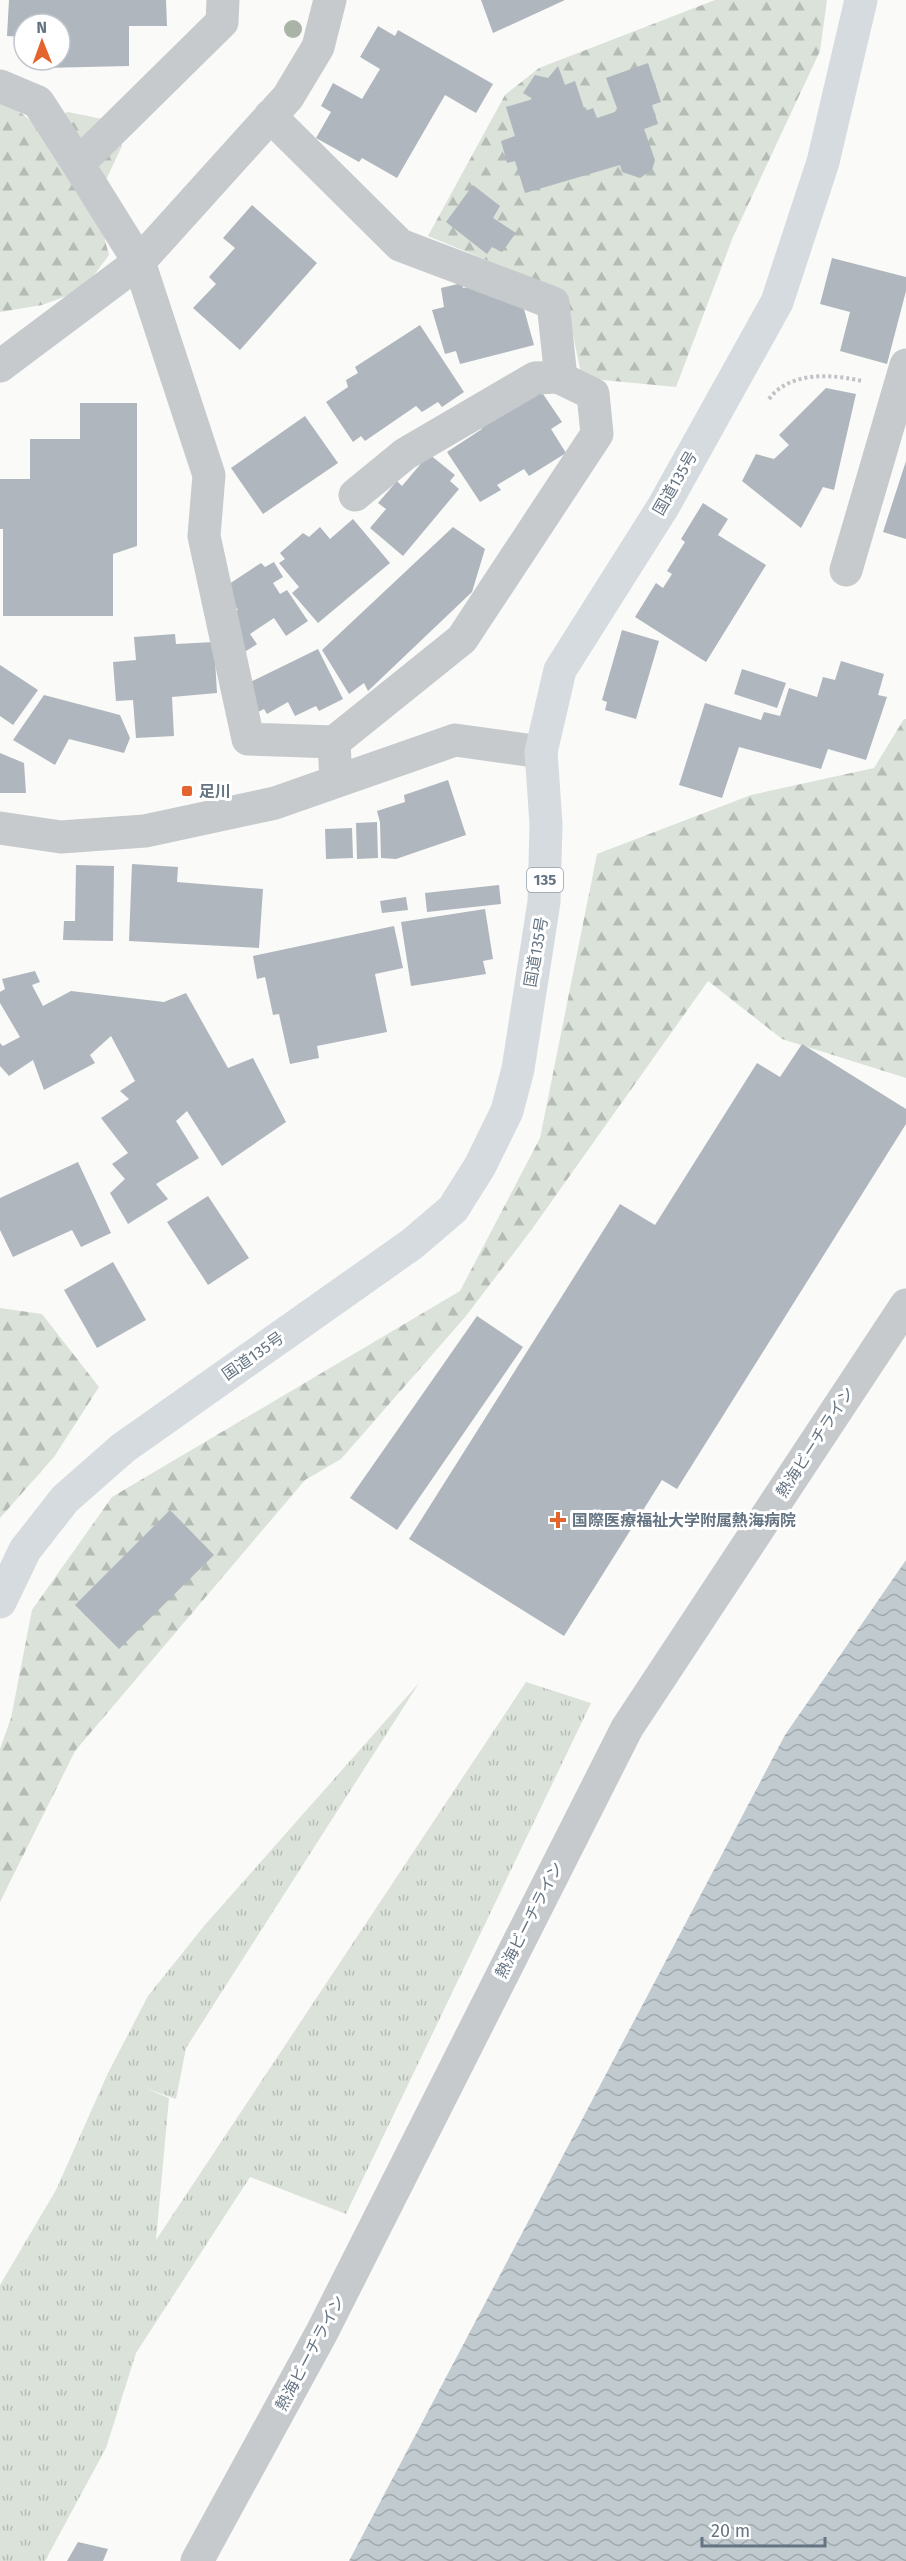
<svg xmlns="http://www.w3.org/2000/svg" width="906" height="2561" font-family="'Fira Sans','Noto Sans JP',sans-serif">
  <defs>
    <pattern id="grass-tufts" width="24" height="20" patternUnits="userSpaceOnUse" patternTransform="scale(1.5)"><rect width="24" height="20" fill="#dbe2d9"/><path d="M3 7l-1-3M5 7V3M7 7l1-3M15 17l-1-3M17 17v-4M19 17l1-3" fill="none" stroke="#b5bcb5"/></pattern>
    <pattern id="forest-firs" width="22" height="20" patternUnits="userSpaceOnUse" patternTransform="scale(1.5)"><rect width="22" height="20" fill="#dbe2d9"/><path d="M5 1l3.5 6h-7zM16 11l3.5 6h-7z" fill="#b5bcb5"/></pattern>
    <pattern id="water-waves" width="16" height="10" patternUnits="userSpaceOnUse" patternTransform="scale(1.5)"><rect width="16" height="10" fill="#c1cacf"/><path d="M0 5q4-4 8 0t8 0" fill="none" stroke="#a0a9ad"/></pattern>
  </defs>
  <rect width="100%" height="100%" fill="#fafaf8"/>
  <path fill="url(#grass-tufts)" d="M526,1682L591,1703L346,2214L250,2177L136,2353L106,2448L45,2561H0V2285L56,2190L108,2073L148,1996L204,1926L419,1683L186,2048L176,2099L145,2088L169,2098L156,2240Z"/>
  <path fill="url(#forest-firs)" d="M715,0H827L820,51L733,237L676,387L582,378L564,292L428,236L505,95L539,68Z
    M0,97L34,123L68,112L107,120L122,146L95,203L109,255L83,290L42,305L0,312Z
    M904,719H906V1078L782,1039L708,981L532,1229L466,1316L341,1459L305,1480L75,1751L0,1902V1749L11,1718L32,1610L112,1497L460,1291L540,1138L597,854L751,795L874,768Z
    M0,1308L42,1314L99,1387L54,1457L0,1518Z"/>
  <path fill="url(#water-waves)" d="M906,1560V2561H349L785,1735Z"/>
  <path fill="#afb6bd" d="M9,0H166L167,26H129V66L42,68L41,60H60V24H24V37L7,36Z
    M481,0H565L493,33Z
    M378,26L395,36L398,30L493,84L476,113L445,95L397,178L362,158L359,162L316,138L331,112L321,106L333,83L362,99L380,69L360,57Z
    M648,63L661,102L652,105L658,124L644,129L655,160L652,170L640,178L622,172L620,165L525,193L515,161L507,163L501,141L515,136L506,107L533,99L523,93L535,75L548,78L558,66L565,85L575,81L585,111L593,108L597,118L618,111L606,78Z
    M473,185L500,206L493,218L516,233L502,252L492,247L487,254L446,222Z
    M252,205L317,263L240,350L193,308L216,284L209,277L235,248L223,238Z
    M832,258L906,277V291L887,364L840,351L850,312L820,304Z
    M462,283L463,288L481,286L522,302L534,345L460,364L456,351L445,354L432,310L444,307L441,288Z
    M420,325L464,392L442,407L438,402L422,412L416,406L365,441L361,436L353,442L326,402L348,387L346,380L358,373L355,367Z
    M539,388L562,422L551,429L566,453L529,476L524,469L497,485L501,490L480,502L447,452L482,429L478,423Z
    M826,388L856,394L834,490L823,487L801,528L742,481L756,454L774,459L789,445L779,435Z
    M80,403H137V546L113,554V616H3V529H0V479H30V439H80Z
    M305,416L338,463L263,514L231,468Z
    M429,454L455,475L450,481L459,489L403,556L370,528L386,509L378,503L397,481L402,486Z
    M906,461V539L883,532Z
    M703,503L728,519L718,535L766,565L706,662L635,617L656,583L663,588L672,574L667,571L685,542L681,539Z
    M353,519L390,563L318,623L292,593L299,587L279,563L285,559L280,553L303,533L309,537L320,527L330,539Z
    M453,527L485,549L472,592L368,691L364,683L349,694L322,650Z
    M274,562L283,577L273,583L280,594L287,590L308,621L286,636L274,618L250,634L257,644L243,653L227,617L238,610L223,588L261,563L265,567Z
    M622,630L659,641L636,719L605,710L607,702L602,700Z
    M175,634L176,644L214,642L217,693L172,697L174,736L136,738L133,700L116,701L113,662L136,660L134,637Z
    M318,649L343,699L319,711L316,706L295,716L288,702L267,714L264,709L258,712L244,685Z
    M841,661L884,674L878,695L887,697L866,760L828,749L821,769L739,747L722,798L679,785L705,703L761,720L764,712L780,716L789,688L817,697L823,677L835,680Z
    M0,665L38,690L13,725L0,716Z
    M742,669L786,683L777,708L734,694Z
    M44,695L120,715L130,738L124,753L69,739L55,765L13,740Z
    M0,753L24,763L26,793H0Z
    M448,780L466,835L396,859L381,858L380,822L377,811L405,802L404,795Z
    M377,822L378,858L357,859L356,823Z
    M352,828L353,858L326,859L325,829Z
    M132,864L178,867L177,882L263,889L259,948L129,941Z
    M76,865L114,866L113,941L63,940L64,921H75Z
    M499,885L501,904L427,912L425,893Z
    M406,897L408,910L382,913L380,901Z
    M485,909L493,959L483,961L486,974L411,986L401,922Z
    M394,926L403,968L375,974L387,1032L317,1046L319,1058L290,1064L279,1014L273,1015L265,977L257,979L253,956Z
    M35,971L40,982L32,985L43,1006L71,991L164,1002L186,993L228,1068L253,1058L286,1122L222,1166L187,1111L176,1121L199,1158L156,1184L168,1199L128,1224L110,1193L125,1179L112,1164L128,1153L101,1118L129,1099L120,1091L135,1081L111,1036L90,1055L95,1063L44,1090L33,1060L9,1076L0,1066V1043L3,1046L20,1037L0,1003V992L5,989L2,979Z
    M802,1044L906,1109V1124L677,1489L662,1480L564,1636L409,1539L620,1204L655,1225L757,1063L780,1077Z
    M78,1162L111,1233L81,1247L72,1230L13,1257L0,1230V1198Z
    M208,1196L249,1258L208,1285L167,1222Z
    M113,1262L146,1320L97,1348L64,1290Z
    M477,1316L523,1347L397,1530L350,1498Z
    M170,1510L214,1555L119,1649L75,1605Z
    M78,2542L108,2549L103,2561H67Z"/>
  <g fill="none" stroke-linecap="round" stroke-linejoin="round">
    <path stroke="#c0c2c5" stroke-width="4" stroke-dasharray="3 3" stroke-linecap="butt" d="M769,399C790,371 832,374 862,381"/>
    <path stroke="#c6cacd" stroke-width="33" d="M223,0L222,22L78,164L139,262L209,475L204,536L248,739L334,742
      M0,86L38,102L78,164
      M270,116L400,245L553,303L561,378
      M0,366L139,262L288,97L318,47L330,0
      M846,570L906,365
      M336,781L334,742L462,639L597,434L593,394L558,377L535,378L405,454L355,495
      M0,828L61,837L145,831L275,803L455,740L541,752
      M197,2561L322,2332L627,1728L906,1305"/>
    <path stroke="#d6dbdf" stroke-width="33" d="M0,1602L25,1550L65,1499L123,1448L412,1244L453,1209L480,1166L507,1111L518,1069L544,902L546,824L541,752L560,670L663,507L777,302L823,162L861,0"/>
  </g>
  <circle fill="#a9b4a7" cx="293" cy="29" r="9"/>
  <g fill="#e4642e" stroke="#fff" stroke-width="2">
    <rect x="181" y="785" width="12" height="12" rx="3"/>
    <path d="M555 1511h6v6h6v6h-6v6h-6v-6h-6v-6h6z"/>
  </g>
  <g text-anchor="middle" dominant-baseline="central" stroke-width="6" stroke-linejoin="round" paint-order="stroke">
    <rect fill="#fff" stroke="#939ea8" stroke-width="1.5" x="527" y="868" width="36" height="24" rx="4.5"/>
    <g font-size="15" font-weight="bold" fill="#657483">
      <text x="545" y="880">135</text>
    </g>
    <g font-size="16" fill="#657483" stroke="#fff">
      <text transform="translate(675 483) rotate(-60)">国道135号</text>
      <text transform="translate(536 952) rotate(-80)">国道135号</text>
      <text transform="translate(253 1356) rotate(-35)">国道135号</text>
      <text transform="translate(815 1442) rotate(-57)">熱海ビーチライン</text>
      <text transform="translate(529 1920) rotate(-63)">熱海ビーチライン</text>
      <text transform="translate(310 2353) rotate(-62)">熱海ビーチライン</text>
    </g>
    <g font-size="16" font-weight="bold" fill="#657483" stroke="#fff" text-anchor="start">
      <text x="199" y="791">足川</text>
      <text x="572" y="1520">国際医療福祉大学附属熱海病院</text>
    </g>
  </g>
  <g transform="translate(42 42) rotate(359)"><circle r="28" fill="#ffffff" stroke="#c1c7cd" stroke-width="1.5"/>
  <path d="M0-4.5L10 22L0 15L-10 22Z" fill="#e4642e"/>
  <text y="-9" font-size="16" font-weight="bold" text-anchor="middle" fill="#657483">N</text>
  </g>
  <path d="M702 2537v9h123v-9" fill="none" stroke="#657483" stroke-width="3"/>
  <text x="711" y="2537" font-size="18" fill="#657483" stroke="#ffffff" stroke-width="4.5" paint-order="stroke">20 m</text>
</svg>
